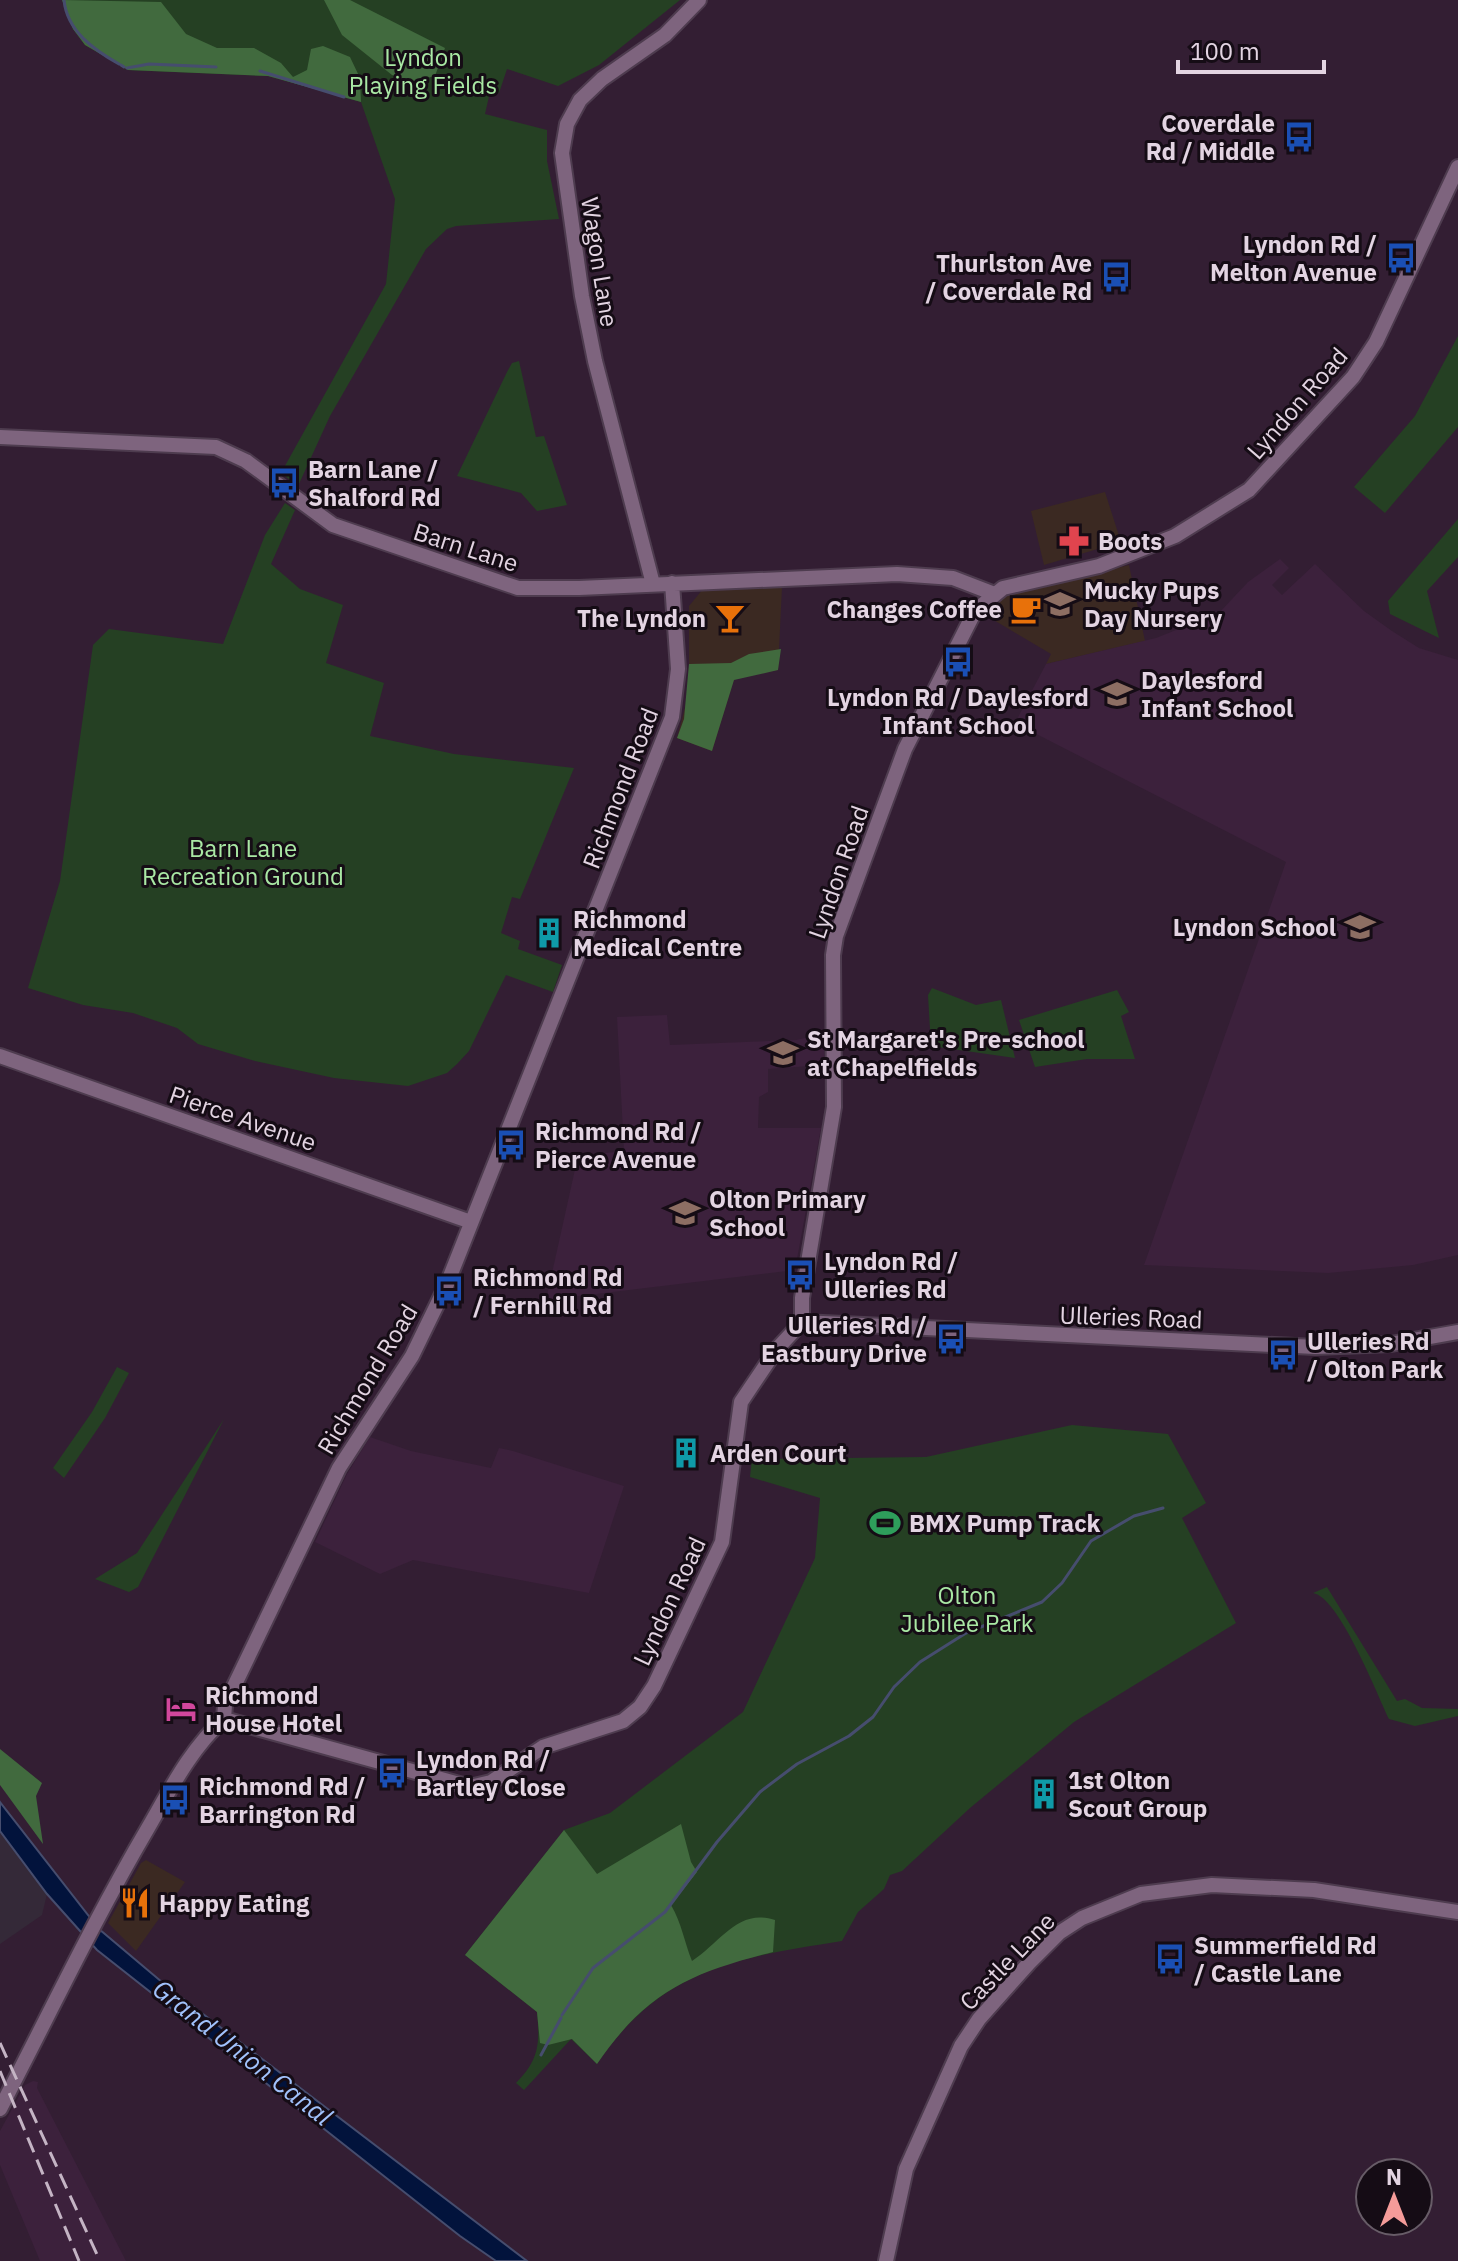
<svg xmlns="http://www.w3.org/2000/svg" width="1458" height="2261" font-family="'IBM Plex Sans',sans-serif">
  <rect width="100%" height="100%" fill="#331e33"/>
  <path fill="#3b2922" d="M1105,492L1121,542L1044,565L1031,511Z
    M1129,565L1145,641L1046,664L1051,654L987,616L1004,594Z
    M782,587L778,670L734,679L712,751L677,738L689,692V606L703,589Z
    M146,1860L185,1882L136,1951L108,1923L141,1863Z"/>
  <path fill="#342938" d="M0,1831L47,1894L42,1915L0,1944Z"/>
  <path fill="#3c213c" d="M1280,559L1289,568L1272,585L1282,595L1315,564L1364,611L1392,631L1419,648L1458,660V1255L1413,1265L1328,1273L1144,1265L1286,862L1015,723L1046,664L1156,638L1219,613L1248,582Z
    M667,1015L670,1045L796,1040L824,1034V1065L768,1069V1092L759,1097L758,1128H821L795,1270L546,1300L578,1156L624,1151L617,1017Z
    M370,1437L411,1451L491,1468L499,1448L513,1451L624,1486L589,1593L413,1560L380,1574L315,1542L347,1474Z
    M33,2081L38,2082L37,2088L126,2261H40L0,2165V2131L25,2085Z"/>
  <path fill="#254023" d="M62,0H680L599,65L558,86L507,69L499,93L490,92L485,114L547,130V161L559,219L456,226L447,229L426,249L330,416L298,486L281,473L386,284L395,199L361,102L268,76L128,70L85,45L73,29Z
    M1458,336V427L1385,513L1354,487L1415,416Z
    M519,361L536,437L544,436L567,505L537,511L521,493L457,476L507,372L512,363Z
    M285,503L295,510L271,564L300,589L343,605L326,663L384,683L370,736L454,754L574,768L520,899L512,897L501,933L520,941L518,949L562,965L553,992L506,975L469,1051L457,1064L447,1073L408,1086L334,1078L255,1061L198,1044L177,1028L133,1013L83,1005L28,988L60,881L93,645L109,629L223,644L265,535Z
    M1458,519V557L1427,591L1439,638L1390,614L1388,601Z
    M932,988L976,1005L1001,1000L1015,1058L931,1046L928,995Z
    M1117,990L1129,1012L1121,1016L1135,1059H1087L1035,1067L1019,1020Z
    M117,1367L129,1373L105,1418L64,1478L53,1468L92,1412Z
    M224,1419L138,1587L129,1592L95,1579L137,1553Z
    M1072,1425L1168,1434L1206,1503L1182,1518L1236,1623L1074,1722L970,1808L902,1871L890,1875L884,1889L858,1912L842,1941C735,1958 661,1969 597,2064L571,2039L524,2090L516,2083C539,2060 540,2044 537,2012L465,1955L564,1830L610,1813L743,1712L815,1558L820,1498L750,1477L752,1459L926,1457Z
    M1327,1587L1397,1701L1405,1699L1422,1708L1458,1709V1716L1415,1726L1389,1719C1377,1694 1339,1597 1313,1593Z"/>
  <path fill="#416a3e" d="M62,0L161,2L186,34L217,48H254L281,63L293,77L307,70L311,49L323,46L350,57L360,78L361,102L268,76L128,70L85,45L73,29Z
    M324,0H350L445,48L435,76L410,82L392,75L342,35Z
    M781,649L778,670L734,680L712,751L677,738L684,719L689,664L731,663L749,654Z
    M0,1749L42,1783L36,1796L43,1844L0,1785Z
    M681,1824L691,1862L697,1872L671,1905C682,1924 684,1941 692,1961C721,1942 738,1908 775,1920L773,1952C691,1973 647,1991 597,2064L572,2039L548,2045L540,2043L537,2012L465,1955L564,1830L597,1874Z"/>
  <path fill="#02133c" stroke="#464d6e" stroke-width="2" d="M0,1802L99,1929L169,1988L527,2261H496L460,2236L97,1950L47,1894L0,1831Z"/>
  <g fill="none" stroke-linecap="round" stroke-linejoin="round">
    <path stroke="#464d6e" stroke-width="3" d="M64,0C67,31 94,50 119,64
      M121,65L124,67
      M127,68L149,64L216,67
      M260,71L344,97
      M562,2015L593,1968L665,1912L717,1842L760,1792L797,1764L849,1736L873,1717L894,1687L920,1662L966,1633L1042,1602L1062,1583L1091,1541L1134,1516L1163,1508
      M541,2055L561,2018"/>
    <g stroke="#4e3c4f" stroke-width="18">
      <path id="tertiary" d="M0,437L216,447L246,461L333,525L518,588H579L897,574L953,578L992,593
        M653,584L595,361L582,296L562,153L567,124L580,100L602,79L665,35L699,0
        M0,1056L471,1222
        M802,1322L1315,1347L1391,1344L1458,1332
        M224,1719L470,1787L491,1782L543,1747L623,1721L640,1707L654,1686L722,1542L741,1402L776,1350L802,1322V1298L834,1107L833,955L836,936L905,749L975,611L1003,588L1099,566L1175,536L1249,490L1353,377L1376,342L1458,167
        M0,2109C49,2015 94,1920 148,1828C170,1790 191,1748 224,1719L225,1705L339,1468L412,1356L447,1284L672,717L678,669L672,583
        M886,2261L906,2169L961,2046L979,2019L1029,1963L1059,1933L1082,1918L1141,1894L1212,1885L1314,1890L1458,1912"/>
    </g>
    <use href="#tertiary" stroke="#7e647e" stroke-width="14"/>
    <path stroke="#c4b4c4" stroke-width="3" stroke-dasharray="16 8" stroke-linecap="butt" d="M0,2043L100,2261
      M0,2071L79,2261"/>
  </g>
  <defs>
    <g id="bus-bare" transform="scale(2.4)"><path d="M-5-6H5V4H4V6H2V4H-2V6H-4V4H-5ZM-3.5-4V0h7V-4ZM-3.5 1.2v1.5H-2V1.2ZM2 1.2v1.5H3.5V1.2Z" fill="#1a4fb4" stroke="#150c15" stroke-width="2.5" paint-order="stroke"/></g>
    <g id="pharmacy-bare" transform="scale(2.4)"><path d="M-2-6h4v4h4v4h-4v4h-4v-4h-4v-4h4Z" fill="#e0444e" stroke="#150c15" stroke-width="2.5" paint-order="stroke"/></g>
    <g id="school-bare" transform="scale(2.4)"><path d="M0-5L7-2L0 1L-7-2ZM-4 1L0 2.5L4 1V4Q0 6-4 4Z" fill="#8d6e63" stroke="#150c15" stroke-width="2.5" paint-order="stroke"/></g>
    <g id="cafe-bare" transform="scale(2.4)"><path d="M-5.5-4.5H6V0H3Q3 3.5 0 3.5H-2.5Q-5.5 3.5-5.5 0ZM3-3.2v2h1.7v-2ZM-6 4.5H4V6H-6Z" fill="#e8710a" stroke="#150c15" stroke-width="2.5" paint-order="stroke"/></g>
    <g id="bar-bare" transform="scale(2.4)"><path d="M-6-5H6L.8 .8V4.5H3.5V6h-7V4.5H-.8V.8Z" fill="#e8710a" stroke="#150c15" stroke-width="2.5" paint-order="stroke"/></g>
    <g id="building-bare" transform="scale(2.4)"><path d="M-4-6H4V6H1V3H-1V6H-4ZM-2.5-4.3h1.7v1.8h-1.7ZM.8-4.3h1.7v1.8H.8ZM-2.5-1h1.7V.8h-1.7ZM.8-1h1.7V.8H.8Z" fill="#0f9aa8" stroke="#150c15" stroke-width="2.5" paint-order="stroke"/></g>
    <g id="stadium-bare" transform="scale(2.4)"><path d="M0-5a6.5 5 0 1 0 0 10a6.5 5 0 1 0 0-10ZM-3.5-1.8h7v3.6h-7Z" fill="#2e9e5b" stroke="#150c15" stroke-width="2.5" paint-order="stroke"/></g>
    <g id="hotel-bare" transform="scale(2.4)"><path d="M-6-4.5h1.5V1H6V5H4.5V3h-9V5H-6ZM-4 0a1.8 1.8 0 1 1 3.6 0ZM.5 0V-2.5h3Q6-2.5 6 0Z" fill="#d1479c" stroke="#150c15" stroke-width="2.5" paint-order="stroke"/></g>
    <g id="restaurant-bare" transform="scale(2.4)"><path d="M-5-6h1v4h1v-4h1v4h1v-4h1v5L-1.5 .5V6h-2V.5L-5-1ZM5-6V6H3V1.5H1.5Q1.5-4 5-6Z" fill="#e8710a" stroke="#150c15" stroke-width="2.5" paint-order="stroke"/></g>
  </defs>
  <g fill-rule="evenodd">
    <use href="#bus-bare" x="1299" y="137"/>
    <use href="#bus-bare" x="1401" y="258"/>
    <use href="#bus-bare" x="1116" y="277"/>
    <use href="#bus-bare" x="284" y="483"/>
    <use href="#pharmacy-bare" x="1074" y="541"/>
    <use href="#school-bare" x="1060" y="604"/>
    <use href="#cafe-bare" x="1026" y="609"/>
    <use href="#bar-bare" x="730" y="618"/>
    <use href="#bus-bare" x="958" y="662"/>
    <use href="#school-bare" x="1117" y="694"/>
    <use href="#school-bare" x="1360" y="927"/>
    <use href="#building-bare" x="549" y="933"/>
    <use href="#school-bare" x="783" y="1053"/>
    <use href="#bus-bare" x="511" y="1145"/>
    <use href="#school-bare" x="685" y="1213"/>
    <use href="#bus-bare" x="800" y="1275"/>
    <use href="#bus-bare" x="449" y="1291"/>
    <use href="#bus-bare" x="951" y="1339"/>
    <use href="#bus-bare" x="1283" y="1355"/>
    <use href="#building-bare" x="686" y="1453"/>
    <use href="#stadium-bare" x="885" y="1523"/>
    <use href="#hotel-bare" x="181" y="1709"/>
    <use href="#bus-bare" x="392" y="1773"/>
    <use href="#building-bare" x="1044" y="1794"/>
    <use href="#bus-bare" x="175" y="1800"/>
    <use href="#restaurant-bare" x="135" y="1903"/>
    <use href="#bus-bare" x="1170" y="1959"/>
  </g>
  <g text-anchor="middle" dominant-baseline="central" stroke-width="6" stroke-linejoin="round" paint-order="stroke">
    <g font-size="24" fill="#a9e8a4" stroke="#150c15">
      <text x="423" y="57">Lyndon<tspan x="423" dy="28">Playing Fields</tspan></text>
      <text x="243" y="848">Barn Lane<tspan x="243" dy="28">Recreation Ground</tspan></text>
      <text x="967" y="1595">Olton<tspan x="967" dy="28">Jubilee Park</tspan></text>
    </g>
    <g font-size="24" font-weight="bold" fill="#e3d4e2" stroke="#150c15" text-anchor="start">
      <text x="1275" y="123" text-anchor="end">Coverdale<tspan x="1275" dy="28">Rd / Middle</tspan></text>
      <text x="1377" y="244" text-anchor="end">Lyndon Rd /<tspan x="1377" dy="28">Melton Avenue</tspan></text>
      <text x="1092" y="263" text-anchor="end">Thurlston Ave<tspan x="1092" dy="28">/ Coverdale Rd</tspan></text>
      <text x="308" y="469">Barn Lane /<tspan x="308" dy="28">Shalford Rd</tspan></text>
      <text x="1098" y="541">Boots</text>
      <text x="1084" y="590">Mucky Pups<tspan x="1084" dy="28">Day Nursery</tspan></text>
      <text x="1002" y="609" text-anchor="end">Changes Coffee</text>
      <text x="706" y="618" text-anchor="end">The Lyndon</text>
      <text x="1141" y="680">Daylesford<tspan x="1141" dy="28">Infant School</tspan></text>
      <text x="958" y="697" text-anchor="middle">Lyndon Rd / Daylesford<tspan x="958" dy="28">Infant School</tspan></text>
      <text x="573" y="919">Richmond<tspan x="573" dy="28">Medical Centre</tspan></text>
      <text x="1336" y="927" text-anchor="end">Lyndon School</text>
      <text x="807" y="1039">St Margaret's Pre-school<tspan x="807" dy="28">at Chapelfields</tspan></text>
      <text x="535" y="1131">Richmond Rd /<tspan x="535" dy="28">Pierce Avenue</tspan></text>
      <text x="709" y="1199">Olton Primary<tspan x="709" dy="28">School</tspan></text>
      <text x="824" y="1261">Lyndon Rd /<tspan x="824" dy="28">Ulleries Rd</tspan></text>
      <text x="473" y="1277">Richmond Rd<tspan x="473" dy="28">/ Fernhill Rd</tspan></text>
      <text x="927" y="1325" text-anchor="end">Ulleries Rd /<tspan x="927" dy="28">Eastbury Drive</tspan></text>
      <text x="1307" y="1341">Ulleries Rd<tspan x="1307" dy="28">/ Olton Park</tspan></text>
      <text x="710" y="1453">Arden Court</text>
      <text x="909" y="1523">BMX Pump Track</text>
      <text x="205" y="1695">Richmond<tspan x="205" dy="28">House Hotel</tspan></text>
      <text x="416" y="1759">Lyndon Rd /<tspan x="416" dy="28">Bartley Close</tspan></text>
      <text x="1068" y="1780">1st Olton<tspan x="1068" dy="28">Scout Group</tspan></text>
      <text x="199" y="1786">Richmond Rd /<tspan x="199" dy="28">Barrington Rd</tspan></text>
      <text x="159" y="1903">Happy Eating</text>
      <text x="1194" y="1945">Summerfield Rd<tspan x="1194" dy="28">/ Castle Lane</tspan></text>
    </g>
    <g font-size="24" fill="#e3d4e2" stroke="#150c15">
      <text transform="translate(600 262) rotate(81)">Wagon Lane</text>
      <text transform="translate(1297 403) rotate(-49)">Lyndon Road</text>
      <text transform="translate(466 547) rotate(18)">Barn Lane</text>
      <text transform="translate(620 788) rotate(-69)">Richmond Road</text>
      <text transform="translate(838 872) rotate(-71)">Lyndon Road</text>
      <text transform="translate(243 1118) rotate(19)">Pierce Avenue</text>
      <text transform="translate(1131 1317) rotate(2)">Ulleries Road</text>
      <text transform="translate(367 1379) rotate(-59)">Richmond Road</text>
      <text transform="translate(669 1601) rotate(-65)">Lyndon Road</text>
      <text transform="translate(1007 1961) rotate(-46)">Castle Lane</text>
    </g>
    <g font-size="26" font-style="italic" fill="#a1c2fc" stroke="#150c15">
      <text transform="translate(243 2052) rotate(38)">Grand Union Canal</text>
    </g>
  </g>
  <g transform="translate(1394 2197)"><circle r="38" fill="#150c15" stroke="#675c67" stroke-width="2"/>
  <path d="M0-6L14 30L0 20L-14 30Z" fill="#f59b99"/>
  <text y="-12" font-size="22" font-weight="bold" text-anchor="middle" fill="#e3d4e2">N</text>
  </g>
  <path d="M1178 60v12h146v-12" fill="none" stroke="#e3d4e2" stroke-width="4"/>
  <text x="1190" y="60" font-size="24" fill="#e3d4e2" stroke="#150c15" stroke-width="6" paint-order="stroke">100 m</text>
</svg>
